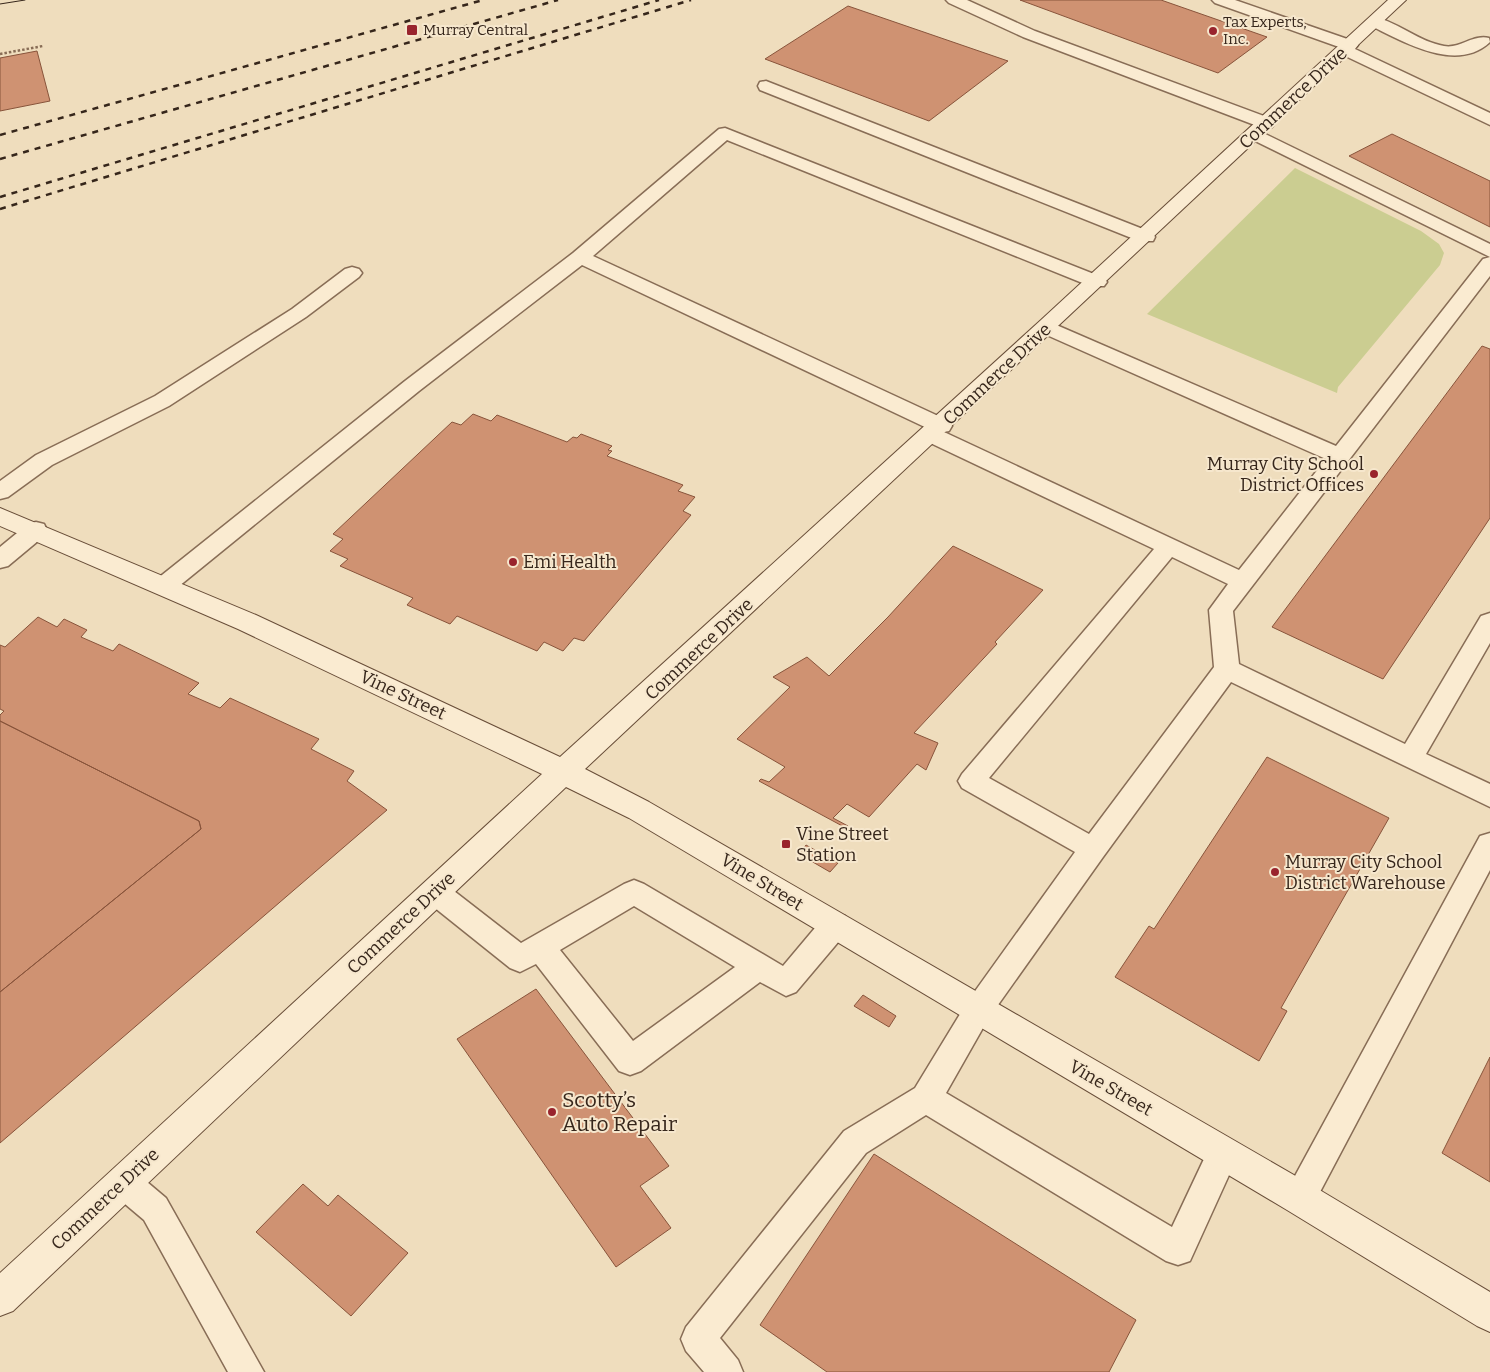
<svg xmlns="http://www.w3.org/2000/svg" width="1490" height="1372" font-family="Bitter,serif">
  <rect width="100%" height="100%" fill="#efddbd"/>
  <path fill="#cbcd91" d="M1295,168L1421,231L1439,244L1444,253L1440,265L1338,387L1337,393L1147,314Z"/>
  <path fill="#cf9272" stroke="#88543b" d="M1020,0H1161L1267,37L1218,73Z
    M848,6L1008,61L929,121L765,59Z
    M37,51L50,101L0,111V58Z
    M1392,134L1490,181V227L1349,156Z
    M1482,346L1490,349V518L1383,679L1272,627Z
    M473,414L491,421L497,415L567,442L573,437L577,438L581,434L612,446L608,450L612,451L607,456L683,485L678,491L695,497L683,511L691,515L584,641L574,638L563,651L544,642L537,651L457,616L450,624L407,605L413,598L340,566L348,559L330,551L343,539L333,534L452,422L461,425Z
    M953,546L1043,590L995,642L997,644L914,733L938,743L926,770L917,764L869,817L847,804L833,818L848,826L846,828L759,781L761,779L769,782L785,767L737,739L790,687L773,677L807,657L829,676L888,617Z
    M38,617L57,627L64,619L87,630L81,637L113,651L119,644L199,683L188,694L220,708L230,698L319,739L311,749L354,771L347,781L387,810L0,1143V992L201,829L199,821L0,721V715L4,711L0,709V645L5,647Z
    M0,721L199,821L201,829L0,992Z
    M1267,757L1389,818L1281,1008L1287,1011L1259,1061L1115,977L1149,926L1154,929Z
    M806,845L838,863L830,872L799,854Z
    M536,989L669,1166L640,1186L671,1228L616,1267L457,1039Z
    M863,995L896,1016L889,1027L854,1006Z
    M1490,1057V1182L1442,1153Z
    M874,1154L1136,1320L1109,1372H827L760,1325Z
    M303,1184L328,1206L338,1195L408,1253L351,1316L256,1232Z"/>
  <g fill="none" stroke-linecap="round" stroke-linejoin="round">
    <g stroke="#886d56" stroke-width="3">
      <path id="lane" d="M946,0H967L1035,31L1272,119L1275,123L1272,127H1260L1023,37L949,3Z
        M1212,0H1235L1356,42L1358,45L1355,49L1490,113V125L1339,53L1337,50L1339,47L1215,3Z
        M1375,17C1399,23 1420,42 1444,46C1460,49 1473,34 1489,38L1490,42C1456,74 1403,41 1369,25L1367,22L1369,19Z
        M766,81L1153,233L1155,237L1153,241H1139L760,90L758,86L760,82Z
        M725,128L1104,278L1107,282L1104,286H1090L727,140L593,256L949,421L952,426L949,431L944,432L1239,570L1326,459L1040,332L1037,328L1040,324L1047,322L1054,324L1336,446L1483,259L1490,257V276L1233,611L1239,664L1405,744L1481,616L1490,613V643L1426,754L1490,784V807L1231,682L1103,857L988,1019L946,1093L1172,1227L1212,1142L1223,1138L1234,1142L1239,1153L1190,1261L1178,1265L1166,1261L926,1115L866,1153L720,1338L738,1360L743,1372H704L686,1351L681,1339L686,1327L844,1131L915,1088L968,1001L1075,852L962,788L958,781L962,774L1154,549L924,440L921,435L924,430L929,429L582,265L419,391L173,591L165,593L157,591L153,585L157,579L405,381L573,253L719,129ZM1172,557L1228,584L1209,610L1214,667L1089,834L989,778Z
        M1255,129L1490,244V257L1249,138L1246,134L1249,130Z
        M352,267L359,269L362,273L359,277L306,317L169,406L52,465L8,497L0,499V481L36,455L155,396L292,309L345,269Z
        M36,522L44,524L47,530L44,536L8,566L0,568V547L28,524Z
        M1490,833V870L1311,1209L1300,1214L1289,1209L1284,1198L1289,1187L1480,836Z
        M435,880L445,884L521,943L624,884L634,880L644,884L783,966L825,916L835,913L845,916L849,925L845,934L796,992L786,996L760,982L641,1071L630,1075L619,1071L536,964L520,972L510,968L425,900L421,892L425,884ZM634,906L735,967L633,1041L560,950Z
        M123,1167L134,1171L166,1198L264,1372H228L144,1220L112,1193L107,1182L112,1171Z"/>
    </g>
    <g stroke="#694e39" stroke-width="2">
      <path id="secondary" d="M1388,0H1406L585,769L649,802L1313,1186L1490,1292V1332L1477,1326L1287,1210L629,818L566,787L13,1311L0,1316V1273L542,774L238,629L0,526V508L256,615L560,757L1041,320Z"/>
    </g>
    <path stroke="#886d56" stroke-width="2.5" stroke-dasharray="2.5 2" stroke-linecap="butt" d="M0,54L43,46"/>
    <use href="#lane" fill="#faebd1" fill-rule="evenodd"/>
    <use href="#secondary" fill="#faebd1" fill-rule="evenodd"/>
    <path stroke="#36261b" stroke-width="1" d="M0,4L25,0"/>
    <path stroke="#36261b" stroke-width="2.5" stroke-dasharray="6 6" stroke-linecap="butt" d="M0,135L483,0
      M0,159L558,0
      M0,197L659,0
      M0,209L691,0"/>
  </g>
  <g fill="#99242d" stroke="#f6e7cd" stroke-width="2">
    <rect x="406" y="24" width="12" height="12" rx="2.5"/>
    <circle cx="1213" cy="31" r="5"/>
    <circle cx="1374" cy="474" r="5"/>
    <circle cx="513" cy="562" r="5"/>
    <rect x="781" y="839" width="10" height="10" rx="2.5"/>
    <circle cx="1275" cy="872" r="5"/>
    <circle cx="552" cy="1112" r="5"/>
  </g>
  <g text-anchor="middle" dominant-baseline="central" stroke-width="4" stroke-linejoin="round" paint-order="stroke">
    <g font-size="15" fill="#36261b" stroke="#f6e7cd" text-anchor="start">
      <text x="1223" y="22">Tax Experts,<tspan x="1223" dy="17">Inc.</tspan></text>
      <text x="423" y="30">Murray Central</text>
    </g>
    <g font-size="18" fill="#36261b" stroke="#f6e7cd">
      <text transform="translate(1293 98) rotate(-43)">Commerce Drive</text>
      <text transform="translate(997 374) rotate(-43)">Commerce Drive</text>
      <text transform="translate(699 649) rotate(-43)">Commerce Drive</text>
      <text transform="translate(403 695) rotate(25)">Vine Street</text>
      <text transform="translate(762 882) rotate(31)">Vine Street</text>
      <text transform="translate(401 923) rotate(-43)">Commerce Drive</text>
      <text transform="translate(1111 1088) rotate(30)">Vine Street</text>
      <text transform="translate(105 1199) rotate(-43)">Commerce Drive</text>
    </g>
    <g font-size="18" fill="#36261b" stroke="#f6e7cd" text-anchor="start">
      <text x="1364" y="464" text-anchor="end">Murray City School<tspan x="1364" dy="21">District Offices</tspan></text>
      <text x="523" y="562">Emi Health</text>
      <text x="796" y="834">Vine Street<tspan x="796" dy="21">Station</tspan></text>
      <text x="1285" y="862">Murray City School<tspan x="1285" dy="21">District Warehouse</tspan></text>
    </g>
    <g font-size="21" fill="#36261b" stroke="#f6e7cd" text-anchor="start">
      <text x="562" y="1100">Scotty’s<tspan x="562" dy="24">Auto Repair</tspan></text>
    </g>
  </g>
</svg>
